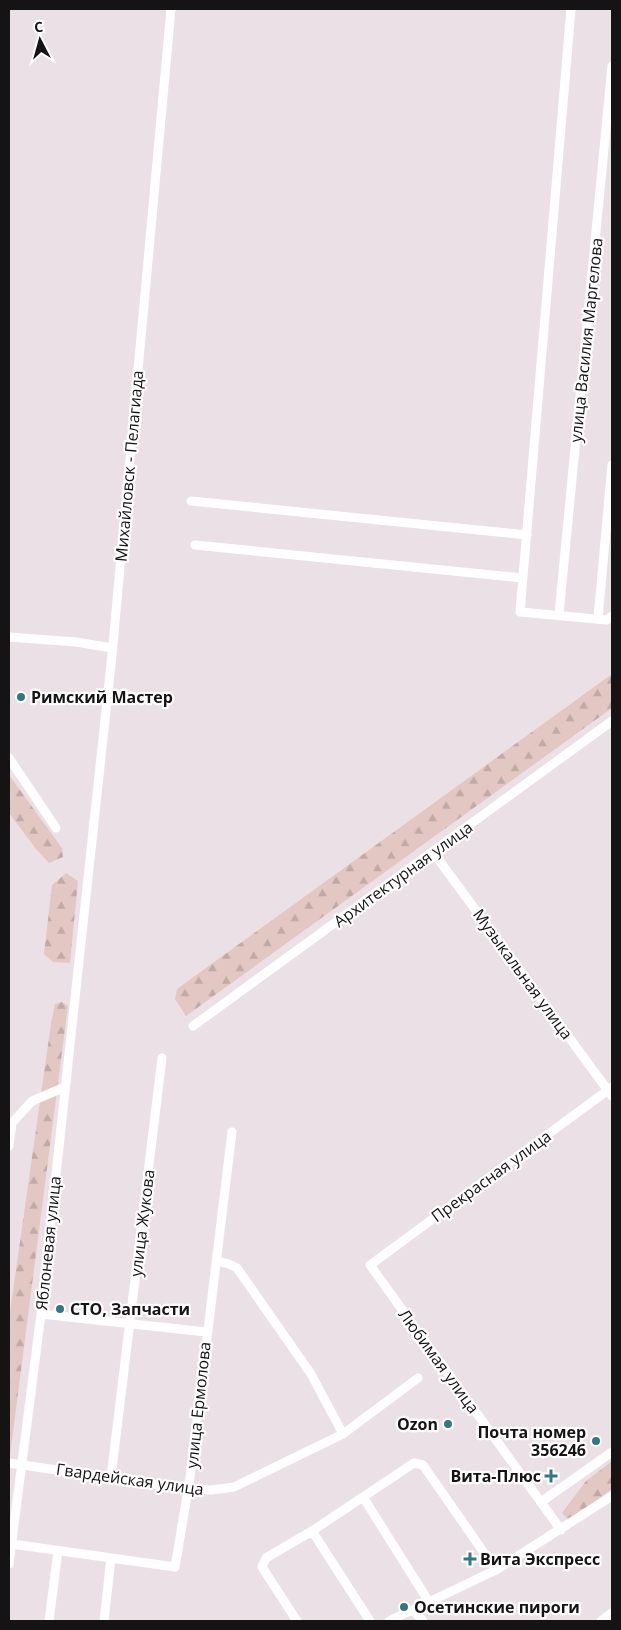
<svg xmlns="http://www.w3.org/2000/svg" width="621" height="1630" font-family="'Open Sans',sans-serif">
  <defs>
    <pattern id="forest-firs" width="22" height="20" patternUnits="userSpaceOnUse" patternTransform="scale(1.25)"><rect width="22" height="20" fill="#e2c7c2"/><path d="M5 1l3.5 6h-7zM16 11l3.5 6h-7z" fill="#c1aaa6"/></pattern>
  </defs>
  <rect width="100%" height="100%" fill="#ece0e7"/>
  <path fill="url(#forest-firs)" d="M612,674V708L186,1016L175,999L177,989Z
    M9,775L62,848L63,857L49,863L36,849L9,813Z
    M66,873L78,881L70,963L53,962L44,954L52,885Z
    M62,1002L68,1006L9,1463V1319L51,1024L55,1004Z
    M612,1461V1489L569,1520L562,1513L586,1481Z"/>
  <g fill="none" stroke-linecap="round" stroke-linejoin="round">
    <path stroke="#fff" stroke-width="9" d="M571,9L520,612L607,620L612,616
      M191,501L527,535
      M195,545L523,578
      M559,614L612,66
      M598,618L612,465
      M9,637L76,642L112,648
      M9,758L56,828
      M433,852L612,1096
      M193,1026L612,721
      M9,1146L12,1123L32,1101L65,1087
      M217,1261L229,1264L237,1268L311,1374L343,1434
      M41,1314L206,1332
      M9,1463L186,1489L211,1490L234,1487L343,1434L418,1378
      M111,1477L162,1058
      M363,1497L429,1602
      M541,1502L612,1452
      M561,1530L370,1265L612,1087
      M312,1531L370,1621
      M12,1544L175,1567L190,1478L232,1132
      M9,1564L41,1314L112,655L171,9
      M413,1610L423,1621
      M49,1621L58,1551
      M104,1621L111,1558
      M297,1621L262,1567L266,1558L312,1531L414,1463L423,1465L496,1570
      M389,1621L496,1570L612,1496
      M601,1621L612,1613"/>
  </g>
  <g fill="#337686" stroke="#fff" stroke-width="2">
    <circle cx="21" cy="697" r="5"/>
    <circle cx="60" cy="1309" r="5"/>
    <circle cx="448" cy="1424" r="5"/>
    <circle cx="596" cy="1441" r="5"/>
    <path d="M548.5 1468.5h5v5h5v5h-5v5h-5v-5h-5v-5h5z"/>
    <path d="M467.5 1551.5h5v5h5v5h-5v5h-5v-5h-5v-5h5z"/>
    <circle cx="404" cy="1607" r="5"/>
  </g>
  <g text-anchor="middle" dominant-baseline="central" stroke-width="4.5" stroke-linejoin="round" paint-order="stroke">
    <g font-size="16" fill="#161315" stroke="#fff">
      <text transform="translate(586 340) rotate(-84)">улица Василия Маргелова</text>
      <text transform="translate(129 466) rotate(-85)">Михайловск - Пелагиада</text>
      <text transform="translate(403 874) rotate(-36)">Архитектурная улица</text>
      <text transform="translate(523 974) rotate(54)">Музыкальная улица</text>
      <text transform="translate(491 1176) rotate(-36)">Прекрасная улица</text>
      <text transform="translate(142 1223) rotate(-83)">улица Жукова</text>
      <text transform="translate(48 1243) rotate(-84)">Яблоневая улица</text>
      <text transform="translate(439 1361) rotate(54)">Любимая улица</text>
      <text transform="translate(198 1405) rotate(-84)">улица Ермолова</text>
      <text transform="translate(130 1479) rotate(8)">Гвардейская улица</text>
    </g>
    <g font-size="16" font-weight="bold" fill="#161315" stroke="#fff" text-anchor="start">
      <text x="31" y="697">Римский Мастер</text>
      <text x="70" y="1309">СТО, Запчасти</text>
      <text x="438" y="1424" text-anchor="end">Ozon</text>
      <text x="586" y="1432" text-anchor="end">Почта номер<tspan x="586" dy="18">356246</tspan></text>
      <text x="541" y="1476" text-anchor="end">Вита-Плюс</text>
      <text x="480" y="1559">Вита Экспресс</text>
      <text x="414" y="1607">Осетинские пироги</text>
    </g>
  </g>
  <rect width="621" height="1630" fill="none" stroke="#161315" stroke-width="20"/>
  <g transform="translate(40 40) rotate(354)" stroke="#ffffff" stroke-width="4" paint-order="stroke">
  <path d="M0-4L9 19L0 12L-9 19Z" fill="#161315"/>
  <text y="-8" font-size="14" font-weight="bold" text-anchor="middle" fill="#161315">С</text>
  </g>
</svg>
